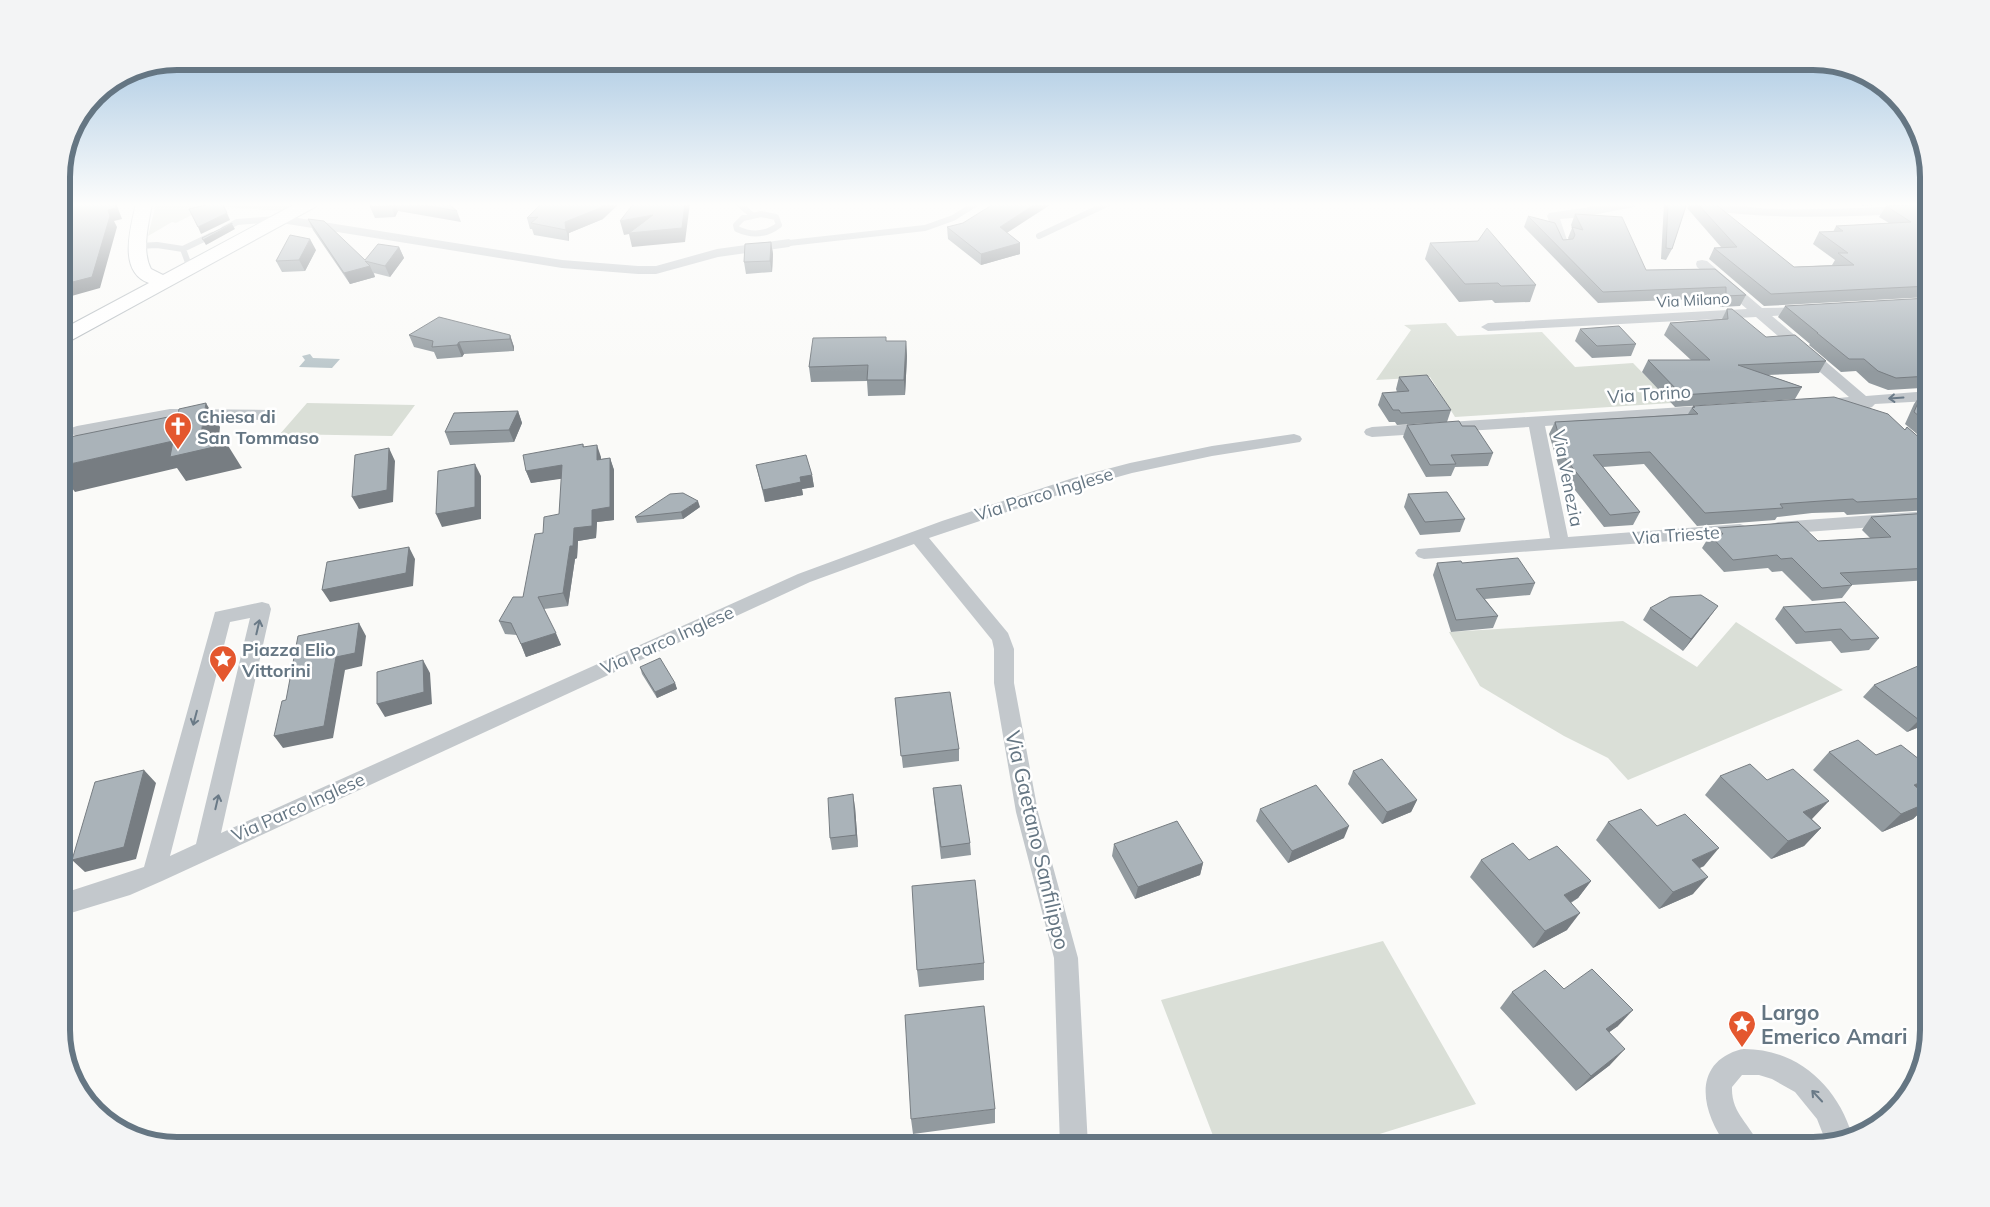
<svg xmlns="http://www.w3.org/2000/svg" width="1990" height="1207" font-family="Mulish,sans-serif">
  <rect width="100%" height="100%" fill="#fafaf8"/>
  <path fill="#dadfd7" d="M156,203H299L284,211L209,206L176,223L172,222L148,236Z
    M1446,323L1457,336L1542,332L1575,367L1633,363L1672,403L1455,417L1430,377L1376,380L1411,330L1404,325Z
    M307,403L415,405L392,436L280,434Z
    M1623,621L1697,667L1736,622L1843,690L1628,780L1608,758L1564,736L1480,686L1449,632Z
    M1383,941L1476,1104L1341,1146H1217L1161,1000Z"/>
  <path fill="#bbc7cb" d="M310,354L313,358L340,359L332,368L299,367L305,360L302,356Z"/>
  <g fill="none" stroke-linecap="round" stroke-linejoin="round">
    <g stroke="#b3babf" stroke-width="2">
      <path id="secondary" d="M136,203H152C149,223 141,250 151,269L163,275L297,203H317L315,207L68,342L61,344V330L149,283C117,272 131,227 136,203Z"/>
    </g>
    <path stroke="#c3c8cc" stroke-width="6" d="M738,203L752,215
      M761,214L776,217L779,225C766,235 752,236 737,229L736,225L743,218Z
      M224,229L237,222L276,219
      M1039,236L1109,203
      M789,243L925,228L953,218L977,203
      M139,246L157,245L183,249
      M190,268L183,249L212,235"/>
    <path fill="#c3c8cc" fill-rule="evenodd" d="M1617,203H1640L1634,207L1583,217L1560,219L1569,246L1567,249H1559L1547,216L1549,213Z
      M1682,203C1714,201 1746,208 1778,209C1828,210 1878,207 1929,205V213C1855,216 1780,221 1707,210C1699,208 1687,209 1682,203Z
      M279,215L562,260L638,266H656L717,249L789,239L795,243L789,247L718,257L656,274H638L562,268L275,222L273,219L275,216Z
      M1702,260L1707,261L1762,308L1812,307L1814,310L1812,313L1807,314L1772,316L1866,396L1929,391V401L1875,404L1872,407L1867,409L1859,405L1818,406L1815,403L1818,400L1849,397L1756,317L1488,331L1481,327L1488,323L1747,309L1697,267L1696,264L1697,261Z
      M1715,405L1720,407L1723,410L1720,413L1545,426L1568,537L1740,524L1746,526L1749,530L1746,534L1740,536L1424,559L1418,557L1415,553L1418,549L1550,538L1529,427L1372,437L1366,435L1364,432L1366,429L1372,427Z
      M170,409L269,410L274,412L277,415L274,418L269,420L170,419L77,436L71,434L69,431L71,428L77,426Z
      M1294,434L1300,436L1302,439L1300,442L1212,456L1132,473L1085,486L929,538L1008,633L1014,649V683L1038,812L1078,958L1088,1146H1060L1054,958L1016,812L994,683V649L992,640L914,544L810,582L162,881L130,895L61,916V894L144,867L215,612L262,602L269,604L271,609L221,833L798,574L942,521L1073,478L1130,463L1212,446ZM250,618L196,844L170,856L230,622Z
      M1929,511V523L1778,534L1772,532L1769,528L1772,524L1778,522Z
      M1742,1049C1796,1048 1837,1085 1852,1135L1826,1142L1817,1119L1795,1092L1772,1079L1759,1075H1742L1732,1087C1731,1114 1750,1123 1759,1146H1727C1702,1113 1690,1063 1742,1049Z"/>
    <use href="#secondary" fill="#fff" fill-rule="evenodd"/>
  </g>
  <path fill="#929a9f" d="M369,203H447L457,211L461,222L398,211L395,217L375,218L370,207V206Z
    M542,203L603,219L569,233V241L534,235L532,229H530L527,218Z
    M1664,203H1687L1672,249L1666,260L1661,259Z
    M1690,203H1697L1794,267L1832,265L1835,260L1813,244L1819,232H1833L1836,226L1889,223L1879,217L1886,206L1929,204V297L1764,306L1709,259L1714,248L1721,247L1687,208Z
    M1857,203H1929L1862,206Z
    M1575,214L1646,270L1715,269L1746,295L1740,306L1720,307V298L1598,303L1524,227L1528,216L1563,240H1569L1568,238L1572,228L1571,225Z
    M308,219L365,260L399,247L404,258L390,277L374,273L375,277L350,284L313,230Z
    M947,227L1007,233L1020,243V254L981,265L948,239Z
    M771,242L773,254L772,272L746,274L744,262Z
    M1430,243L1536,285L1530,302L1495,303L1492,300L1459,302L1425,259Z
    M316,250L305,271L282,272L276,261Z
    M1929,298V390H1920L1921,388L1888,390L1869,383L1856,371L1841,372L1809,345L1810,344L1778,317L1785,306Z
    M1727,309L1766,337L1826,361L1819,373L1768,375L1802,387L1795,399L1675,407L1642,372L1648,360H1691L1664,335L1670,323L1722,319Z
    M1580,329L1636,344L1631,356L1592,358L1575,341Z
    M409,335H510L514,347V351L464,354L462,357L437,359L434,352L414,347Z
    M886,337V341H906L907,356L905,395L868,396L867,381L811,382L809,367Z
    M1399,377L1451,410L1447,422L1397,425L1395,422H1389L1378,405L1382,393L1397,392L1396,389Z
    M1923,391H1929V444L1905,424L1914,404Z
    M1693,406L1905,430L1907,427L1929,446V510L1847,515L1844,512L1812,513L1777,517L1775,520L1697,526L1644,464L1603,467L1640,512L1633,525L1604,527L1560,471L1549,434L1555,422L1688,414Z
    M518,411L522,423L514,442L450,445L445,432Z
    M1407,425L1462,426L1493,453L1488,466L1455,467L1451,476L1426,477L1403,437Z
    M583,444L584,447L601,457V459L610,458L614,470V520L597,522L596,538L578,541L577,558L575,559L568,606L544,609L561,645L526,657L517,635L505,634L499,621L523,597L543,533L559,514L562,478L531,483L526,471Z
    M756,465L812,475L814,487L802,489L803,495L765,502Z
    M1408,494L1465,519L1460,532L1420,535L1404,507Z
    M700,507L683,519L637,523L635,517Z
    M1929,513V580L1852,585L1842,598L1812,601L1782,571L1772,572L1768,568L1724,572L1702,548L1710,535H1713L1718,528L1818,541L1870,538L1862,530L1871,517Z
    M1437,563H1462L1535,583L1530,595L1485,599L1498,616L1493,628L1451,632L1433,575Z
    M1783,607L1879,638L1869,650L1841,653L1831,641L1796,644L1775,619Z
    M1650,608L1709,618L1683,651L1643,620Z
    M640,667L675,683L677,689L657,698L642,674Z
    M1929,674V723L1907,732L1863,697L1874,685Z
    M895,698L959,749V761L903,768Z
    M1829,752L1929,798V804L1913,819L1882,832L1813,770Z
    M1353,771L1417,800L1411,812L1382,824L1348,784Z
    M1720,776L1812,819L1821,828L1804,846L1771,859L1705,795Z
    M933,788L970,843L971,855L941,859L934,800Z
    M855,807L858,847L832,850L830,838Z
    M1260,809L1344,838L1288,863L1256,821Z
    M1608,822L1657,826L1704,866L1700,868L1693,894L1659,909L1596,840Z
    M1114,844L1203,863L1200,875L1135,899L1112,856Z
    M1481,860L1591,881L1578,898L1571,903L1567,930L1533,948L1470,877Z
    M984,963V980L919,987L917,970Z
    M1564,989L1618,1026L1609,1032L1610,1065L1576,1091L1500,1008L1512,992Z
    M995,1109V1123L913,1134L911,1119Z"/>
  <path fill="#777d82" d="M114,203H116L122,219L114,221L117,227L100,288L68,297L61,285L108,210Z
    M392,203H395L398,211L395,217L391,206Z
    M605,203H620L603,219L569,233V241L566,230L565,222Z
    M685,203H690L685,242L632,247L629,234L624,235L620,221L653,215Z
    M1037,203H1053L999,238L1000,227Z
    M227,213L230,220L201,234L198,227Z
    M232,224L235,229L206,245L203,240Z
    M310,239L316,250L305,271L299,260Z
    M771,242L773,254L772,272L770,261Z
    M1020,243V254L981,265V254Z
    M399,247L404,258L390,277L385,266Z
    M370,266L375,277L350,284L344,273Z
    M510,335L514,347V351L510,339Z
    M906,341L907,356L905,395L904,380Z
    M459,342L464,354L462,357L457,345Z
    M206,403L220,427L218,446L227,444L242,468L186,481L177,468L75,492L61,474V466L201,434Z
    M518,411L522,423L514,442L509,430Z
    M597,445L601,457V472L597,460Z
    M389,448L395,461L393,502L359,509L352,497Z
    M610,458L614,470V520L597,522L596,538L578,541L577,558L575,559L568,606L563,593L570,546L574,528L592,510Z
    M475,464L481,476V519L442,527L436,514Z
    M562,465L567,478L531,483L526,471Z
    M812,475L814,487L802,489L803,495L765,502L763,490L800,477Z
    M698,501L700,507L683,519L681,512Z
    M409,547L415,559L413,586L330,602L322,590Z
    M1718,606L1709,618L1683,651L1691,639Z
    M359,623L366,636L362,666L345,670L333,738L283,748L274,736L336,657Z
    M556,633L561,645L526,657L521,644Z
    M423,660L430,673L432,704L385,717L377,704Z
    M675,683L677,689L657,698L655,692Z
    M1929,716V723L1907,732L1919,720Z
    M144,770L156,783L136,859L85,872L72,860Z
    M1929,779V785L1920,794L1914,785Z
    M853,794L855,807L858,847L856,835Z
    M1417,800L1411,812L1382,824L1387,812Z
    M1829,801L1812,819L1787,830L1803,812Z
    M1929,802V804L1913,819L1882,832L1901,814Z
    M1349,826L1344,838L1288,863L1292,851Z
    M1821,828L1804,846L1771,859L1788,841Z
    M1719,848L1704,866L1677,877L1692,860Z
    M1203,863L1200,875L1135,899L1138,887Z
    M1708,877L1693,894L1659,909L1673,892Z
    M1591,881L1578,898L1551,913L1564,895Z
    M1580,913L1567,930L1533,948L1545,931Z
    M1633,1010L1618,1026L1591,1045L1606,1029Z
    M1625,1049L1610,1065L1576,1091L1591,1076Z"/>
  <path fill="#aab3b9" stroke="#777d82" d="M61,203H114L116,208L108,210L110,216L92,277L61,285Z
    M214,203H222L227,213L198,227L189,209Z
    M372,203H392L391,206L370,207Z
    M411,203H447L457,211Z
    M542,203H605L600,208L565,222L566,230L531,223L538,217L527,218Z
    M634,203H685L682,228L629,233L653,215L620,221Z
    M995,203H1037L1000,227L1020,243L981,254L947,227L963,223Z
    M1668,203H1687L1672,249L1666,248Z
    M1697,203H1714L1794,267L1854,265L1838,253H1848L1819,232L1843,231L1836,226L1911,222L1886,206L1929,204V286L1771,294L1714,248L1737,247Z
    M1575,214L1622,217L1646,270L1715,269L1746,295L1726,296V287L1603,292L1528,216L1555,223L1563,240L1573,239L1575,235L1572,227L1583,230Z
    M308,219L324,221L365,260L378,244L399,247L385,266L365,261L370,266L344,273Z
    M232,223V224L203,240L202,238Z
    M1487,228L1536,285L1501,286L1498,283L1465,284L1430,243L1478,241Z
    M290,235L310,239L299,260L276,261Z
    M771,242L770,261L744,262L745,244Z
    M1929,298V376L1896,378L1878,371L1864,359H1849L1817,333H1818L1785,306Z
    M1727,309H1732L1766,337L1795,335L1826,361L1738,365L1802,387L1682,395L1648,360H1710L1670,323L1728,319Z
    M439,317L510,335V339L459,342L457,345L432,347L433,341L409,335Z
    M1619,326L1636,344L1597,346L1580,329Z
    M886,337V341H906L904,380H867L868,365L809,367L813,338Z
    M1427,375L1451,410L1401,413L1399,410H1393L1382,393L1409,391L1399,377Z
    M1923,391H1929V424L1914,412Z
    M1834,397L1888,414L1905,430L1907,427L1929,446V498L1857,502L1853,499L1821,501L1780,504L1783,508L1705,513L1650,452L1593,455L1640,512L1610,515L1565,458L1555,422L1698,414L1692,408L1695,407L1693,406Z
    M206,403L201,434L227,444L170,457L173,441L61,466V451L65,438L178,415L179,409Z
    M518,411L509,430L445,432L454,413Z
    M1459,421L1462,426H1475L1493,453L1451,455L1456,464L1430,465L1407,425Z
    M583,444V447L597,445V460L610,458V507L592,510V526L574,528L573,546H570L563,593L538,597L556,633L521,644L511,623L499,621L513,597H523L535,534L543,533L544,517L559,514L562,465L526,471L523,455Z
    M389,448L387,490L352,497L355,455Z
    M806,455L812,475L800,477L801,482L763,490L756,465Z
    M475,464V507L436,514L438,471Z
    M1447,492L1465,519L1425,522L1408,494Z
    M683,493L698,501L681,512L635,517L670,494Z
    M1929,513V568L1840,573L1852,585L1822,588L1792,558L1781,559L1777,555L1733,560L1710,535L1723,534L1718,528L1798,522L1818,541L1891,537L1871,517Z
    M409,547L406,573L322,590L327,562Z
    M1518,558L1535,583L1476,589L1498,616L1456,620L1437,563L1461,561L1462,563Z
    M1701,595L1718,606L1691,639L1650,608L1670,597Z
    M1845,602L1879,638L1851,640L1841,629L1805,632L1783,607Z
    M359,623L355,653L336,657L324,726L274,736L282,701L286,700L298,636Z
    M660,658L675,683L655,692L640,667Z
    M423,660L424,692L377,704V672Z
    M1918,666L1929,674V716L1919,720L1874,685Z
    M950,692L959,749L901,756L895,698Z
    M1858,740L1876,755L1901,745L1929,767V779L1914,785L1929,798V802L1901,814L1829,752Z
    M1382,759L1417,800L1387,812L1353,771Z
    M1750,764L1767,780L1793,769L1829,801L1803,812L1821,828L1788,841L1720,776Z
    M144,770L124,847L72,860L95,782Z
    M961,785L970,843L941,847L933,788Z
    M1316,785L1349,826L1292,851L1260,809Z
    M853,794L856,835L830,838L828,798Z
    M1641,809L1657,826L1685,814L1719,848L1692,860L1708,877L1673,892L1608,822Z
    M1177,821L1203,863L1138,887L1114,844Z
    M1513,843L1529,860L1557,846L1591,881L1564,895L1580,913L1545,931L1481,860Z
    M975,880L984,963L917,970L912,886Z
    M1592,969L1633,1010L1606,1029L1625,1049L1591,1076L1512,992L1545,970L1564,989Z
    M984,1006L995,1109L911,1119L905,1015Z"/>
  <defs><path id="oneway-shaft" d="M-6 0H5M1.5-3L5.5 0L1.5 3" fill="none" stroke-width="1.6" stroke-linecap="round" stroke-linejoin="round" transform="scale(1.25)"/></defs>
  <g stroke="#6a7a87">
    <use href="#oneway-shaft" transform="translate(1896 398) rotate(176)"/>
    <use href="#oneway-shaft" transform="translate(258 627) rotate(-77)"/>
    <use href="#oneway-shaft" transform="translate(195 718) rotate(105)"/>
    <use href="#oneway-shaft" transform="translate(217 802) rotate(-77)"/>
    <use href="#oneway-shaft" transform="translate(1817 1096) rotate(-133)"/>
  </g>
  <linearGradient id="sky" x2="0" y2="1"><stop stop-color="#96bcdc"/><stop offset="0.55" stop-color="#fdfdfc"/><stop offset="1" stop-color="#fdfdfc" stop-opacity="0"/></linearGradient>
  <rect width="1990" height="372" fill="url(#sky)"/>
  <defs>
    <g id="church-pin" transform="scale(1.4375)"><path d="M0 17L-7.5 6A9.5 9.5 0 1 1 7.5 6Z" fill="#e4572e" stroke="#fff"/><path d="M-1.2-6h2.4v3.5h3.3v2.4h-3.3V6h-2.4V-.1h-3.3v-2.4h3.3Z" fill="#fff"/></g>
    <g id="sight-pin" transform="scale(1.4375)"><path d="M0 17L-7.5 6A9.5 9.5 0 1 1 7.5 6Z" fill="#e4572e" stroke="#fff"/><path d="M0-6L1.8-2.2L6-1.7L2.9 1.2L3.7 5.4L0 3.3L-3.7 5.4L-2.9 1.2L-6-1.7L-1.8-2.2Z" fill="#fff"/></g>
  </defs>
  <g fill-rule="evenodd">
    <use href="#church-pin" x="178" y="426"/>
    <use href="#sight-pin" x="223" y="659"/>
    <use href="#sight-pin" x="1742" y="1024"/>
  </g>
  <g text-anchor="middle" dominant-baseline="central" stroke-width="5" stroke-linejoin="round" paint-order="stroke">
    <g font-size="15" fill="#657683" stroke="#fff">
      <text transform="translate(1693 300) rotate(-3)">Via Milano</text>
    </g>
    <g font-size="18" fill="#657683" stroke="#fff">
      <text transform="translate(1649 394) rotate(-4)">Via Torino</text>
      <text transform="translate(1568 478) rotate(79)">Via Venezia</text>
      <text transform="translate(1044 494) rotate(-17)">Via Parco Inglese</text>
      <text transform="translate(1676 535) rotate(-4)">Via Trieste</text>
      <text transform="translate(667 640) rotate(-24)">Via Parco Inglese</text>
      <text transform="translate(298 807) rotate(-24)">Via Parco Inglese</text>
    </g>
    <g font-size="18" font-weight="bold" fill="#657683" stroke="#fff" text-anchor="start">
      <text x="197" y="416">Chiesa di<tspan x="197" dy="21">San Tommaso</tspan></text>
      <text x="242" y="649">Piazza Elio<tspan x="242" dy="21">Vittorini</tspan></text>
    </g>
    <g font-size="21" fill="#657683" stroke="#fff">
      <text transform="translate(1038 840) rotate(77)">Via Gaetano Sanfilippo</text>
    </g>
    <g font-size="21" font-weight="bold" fill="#657683" stroke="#fff" text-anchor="start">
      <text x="1761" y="1012">Largo<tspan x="1761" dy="24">Emerico Amari</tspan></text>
    </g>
  </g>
  <path d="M0 0H1990V1207H0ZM177 70H1813A107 107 0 0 1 1920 177V1030A107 107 0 0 1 1813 1137H177A107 107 0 0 1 70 1030V177A107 107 0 0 1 177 70Z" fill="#f3f4f5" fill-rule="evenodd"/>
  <path fill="none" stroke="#657683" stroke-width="6" d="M177 70H1813A107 107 0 0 1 1920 177V1030A107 107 0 0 1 1813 1137H177A107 107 0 0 1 70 1030V177A107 107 0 0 1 177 70Z"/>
</svg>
